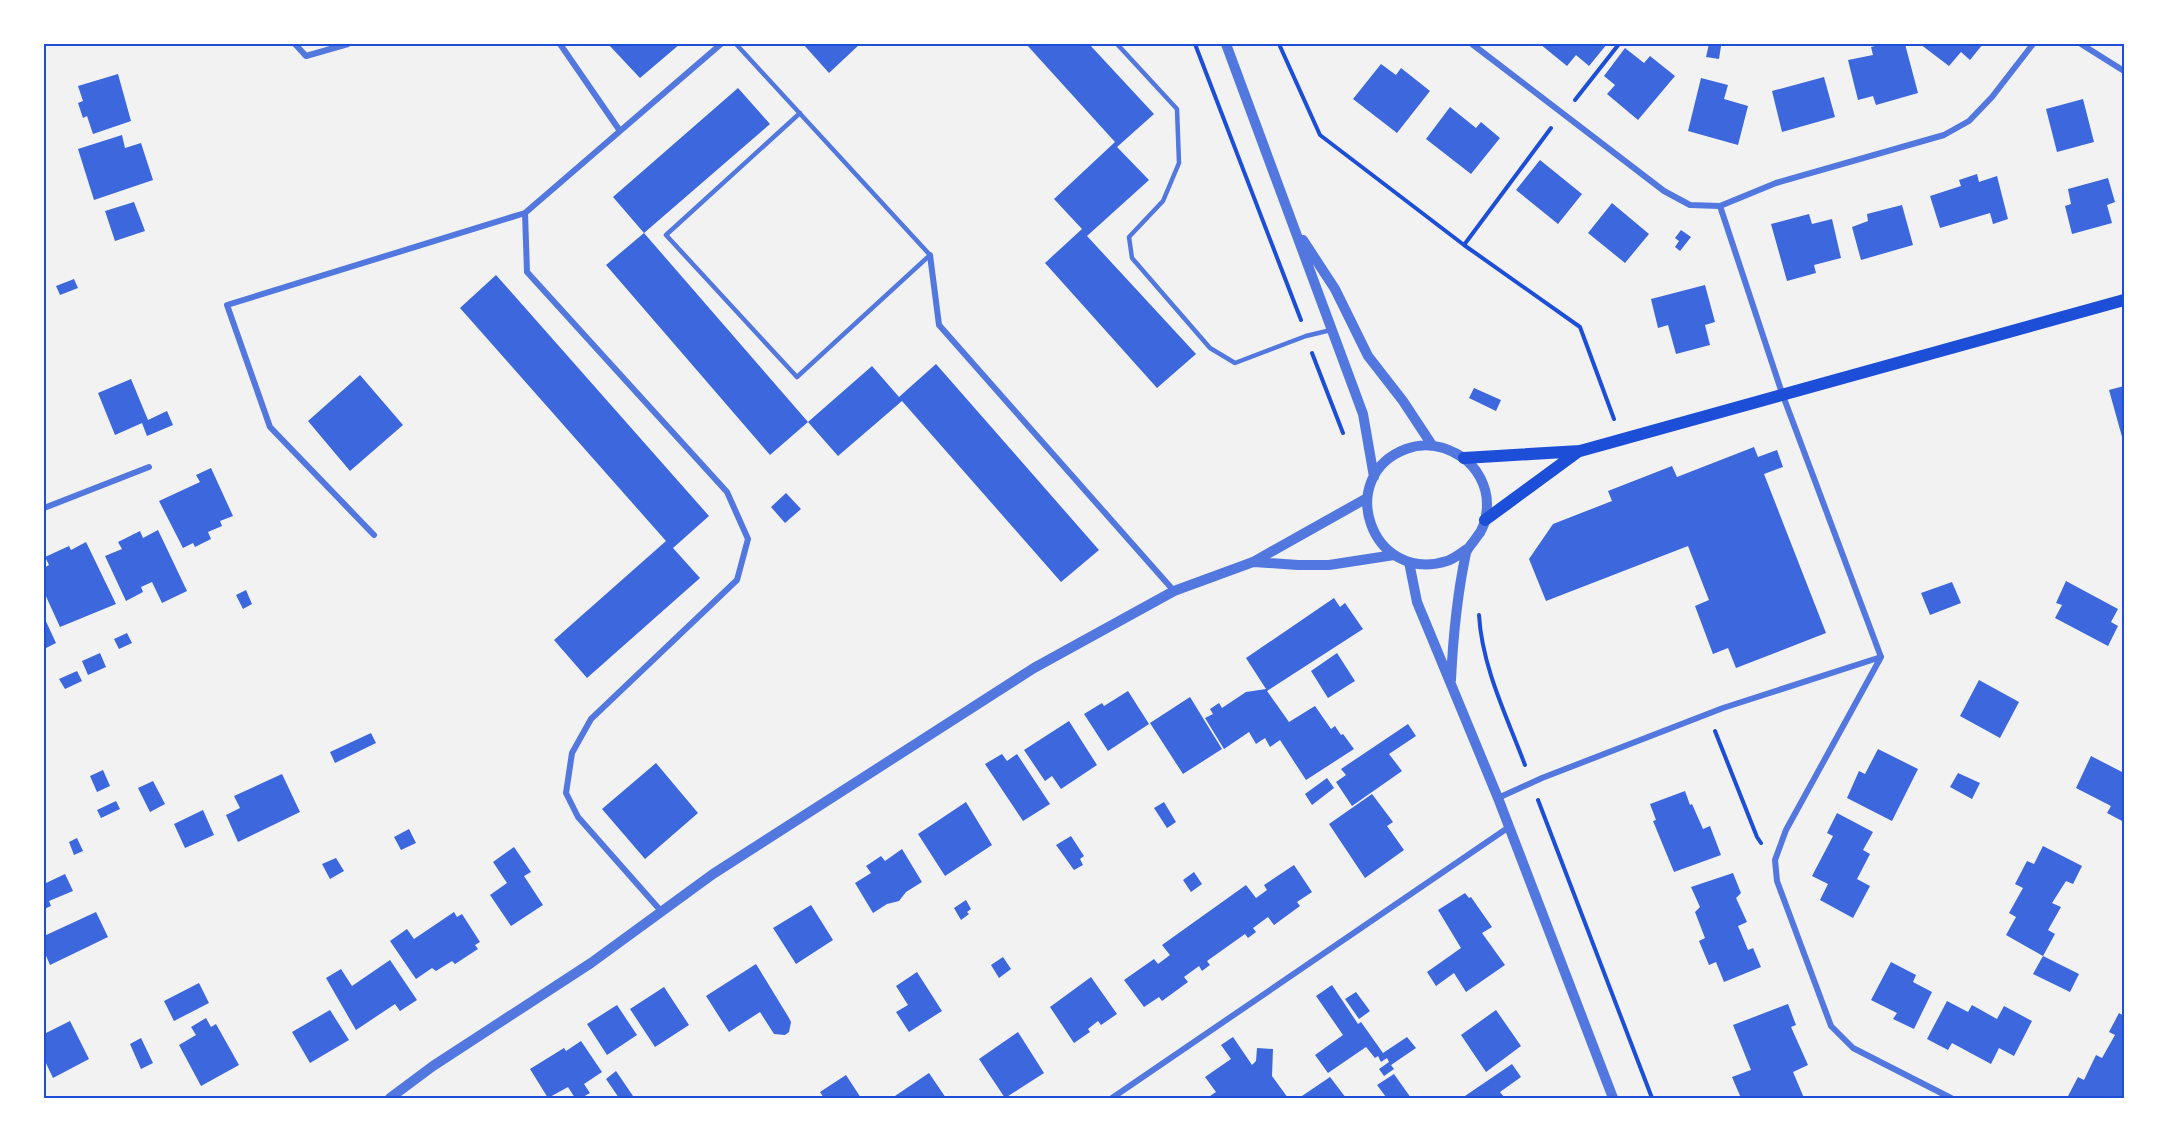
<svg xmlns="http://www.w3.org/2000/svg" width="2168" height="1142" font-family="Bitter,serif">
  <rect width="100%" height="100%" fill="#f2f2f2"/>
  <path fill="#3d67dc" d="M608,44H680L640,78Z
    M803,44H860L829,73Z
    M1026,44H1089L1154,114L1117,147L1149,180L1087,236L1196,354L1157,388L1045,263L1082,229L1054,199L1115,142Z
    M1540,44H1607L1589,66L1576,55L1567,66Z
    M1709,44L1721,46L1719,59L1706,57Z
    M1883,44H1905L1918,93L1876,105L1873,96L1858,100L1848,60L1873,55L1871,47Z
    M1920,44H1983L1970,60L1961,52L1949,66Z
    M1625,48L1644,63L1650,56L1675,76L1638,120L1607,94L1615,85L1604,76Z
    M1381,64L1396,75L1401,68L1430,91L1397,133L1353,99Z
    M118,74L131,121L93,134L87,116L83,118L78,103L83,101L78,86Z
    M1824,77L1835,117L1782,132L1772,91Z
    M1701,78L1728,85L1724,99L1748,106L1738,145L1688,131Z
    M738,88L770,124L644,233L808,422L872,366L899,397L936,364L1099,550L1061,582L902,401L838,456L808,422L770,455L606,265L644,233L613,197Z
    M2083,99L2094,142L2057,152L2046,109Z
    M1450,107L1476,128L1481,122L1500,138L1471,174L1426,139Z
    M122,135L125,148L141,143L153,180L94,200L78,149Z
    M1540,160L1582,194L1558,224L1516,190Z
    M1977,174L1979,182L1997,176L2008,219L1993,224L1990,213L1940,228L1930,196L1961,186L1959,180Z
    M2108,178L2115,202L2107,205L2112,223L2072,234L2065,206L2071,204L2068,189Z
    M134,202L145,231L115,241L105,211Z
    M1612,203L1649,234L1625,263L1588,233Z
    M1902,205L1913,245L1861,260L1852,227L1868,221L1867,214Z
    M1809,214L1812,224L1832,219L1841,258L1814,265L1816,273L1787,281L1771,224Z
    M1681,230L1691,237L1680,251L1675,247L1679,241L1675,238Z
    M496,275L709,516L673,548L700,578L587,678L554,640L666,541L460,308Z
    M74,279L78,288L60,295L56,286Z
    M1705,285L1715,322L1705,325L1710,345L1676,354L1668,325L1658,328L1651,299Z
    M360,375L403,425L350,471L308,421Z
    M131,379L148,420L167,411L173,425L147,436L142,423L115,435L98,393Z
    M2124,386V444L2109,390Z
    M1474,388L1501,400L1496,411L1469,398Z
    M1754,447L1758,457L1777,450L1783,467L1764,474L1826,633L1736,668L1728,648L1713,654L1695,606L1709,600L1688,546L1546,601L1529,559L1553,524L1612,501L1608,491L1672,466L1677,477Z
    M211,468L233,516L220,521L222,526L208,532L211,539L195,547L193,543L183,548L159,501L200,482L196,475Z
    M786,493L801,509L785,523L771,507Z
    M158,530L187,591L162,603L152,582L141,587L143,592L126,601L105,556L122,549L118,542L140,531L143,538Z
    M86,542L116,604L60,627L44,592V568L49,565L45,557L69,546L71,550Z
    M2066,581L2118,609L2111,622L2118,626L2108,646L2055,618L2062,605L2056,603Z
    M1952,582L1961,603L1930,615L1921,593Z
    M246,590L252,604L243,609L236,595Z
    M1334,598L1340,607L1345,603L1363,629L1267,691L1289,722L1315,706L1331,729L1335,726L1341,735L1343,734L1354,749L1306,780L1280,740L1270,747L1265,738L1256,744L1249,732L1224,749L1205,718L1213,714L1210,709L1219,703L1222,708L1246,692L1266,689L1246,658Z
    M44,617L56,643L44,649Z
    M127,633L132,643L119,649L114,639Z
    M100,653L106,667L88,675L82,661Z
    M1337,653L1355,681L1328,698L1311,671Z
    M77,671L82,681L65,689L59,679Z
    M1979,680L2019,702L2000,738L1960,716Z
    M1128,691L1149,724L1108,751L1084,714L1102,703L1104,706Z
    M1190,697L1222,749L1183,774L1150,723Z
    M1069,721L1097,765L1061,789L1052,776L1045,781L1024,750Z
    M1408,724L1416,736L1389,754L1402,771L1352,806L1336,782L1346,775L1341,769Z
    M371,733L376,743L335,763L330,752Z
    M1878,749L1918,769L1892,821L1847,798L1859,771L1865,774Z
    M1002,754L1007,761L1017,754L1050,804L1023,821L985,764Z
    M2091,756L2124,773V822L2107,813L2111,806L2076,788Z
    M656,763L698,813L645,859L602,809Z
    M103,770L110,786L97,792L90,776Z
    M1958,773L1980,783L1972,799L1950,787Z
    M282,774L300,812L238,842L226,815L240,808L234,796Z
    M1327,778L1334,788L1312,805L1305,794Z
    M153,781L165,804L150,812L138,788Z
    M1685,791L1690,805L1692,804L1703,829L1710,826L1721,855L1674,872L1653,821L1656,820L1650,804Z
    M1372,794L1393,822L1387,826L1404,850L1365,878L1329,824Z
    M116,801L120,809L101,818L97,810Z
    M966,802L992,845L945,876L918,834Z
    M1164,802L1176,822L1167,828L1154,808Z
    M203,810L214,835L185,848L174,824Z
    M1837,813L1873,832L1863,850L1870,854L1857,879L1870,886L1853,918L1820,900L1828,884L1812,876L1833,836L1827,833Z
    M409,829L416,843L401,850L394,837Z
    M1071,836L1084,856L1080,859L1083,865L1074,870L1056,845Z
    M77,838L83,851L74,855L69,842Z
    M2043,846L2082,866L2073,884L2066,881L2052,903L2061,907L2048,930L2055,934L2043,956L2079,974L2070,992L2033,974L2043,956L2006,935L2016,917L2009,913L2023,888L2015,884L2027,861L2034,864Z
    M514,847L531,872L524,876L543,905L511,926L490,895L507,883L493,862Z
    M902,849L922,882L906,892L899,901L887,904L873,913L855,883L871,873L866,866L881,856L885,861Z
    M336,858L344,871L330,879L322,864Z
    M1294,865L1312,892L1297,902L1300,906L1274,925L1268,917L1253,928L1256,932L1248,938L1245,934L1207,961L1210,965L1202,971L1199,966L1184,977L1188,982L1162,1001L1159,997L1144,1007L1124,980L1154,959L1158,964L1170,955L1162,945L1246,885L1256,898L1267,890L1264,885Z
    M1194,872L1202,884L1191,892L1183,880Z
    M1733,873L1741,893L1736,898L1747,922L1738,926L1748,950L1753,948L1761,967L1724,982L1716,962L1709,965L1699,941L1705,938L1695,912L1700,907L1691,887Z
    M65,874L73,891L49,901L51,906L44,909V884Z
    M1465,893L1469,898L1471,897L1492,927L1482,933L1505,965L1466,992L1454,973L1436,986L1427,972L1461,948L1438,910Z
    M966,900L971,909L967,912L969,914L961,920L954,908Z
    M811,905L833,940L796,964L773,928Z
    M96,912L108,937L50,965L44,951V936Z
    M454,912L457,917L462,914L480,942L475,945L478,949L455,964L452,961L436,971L432,968L416,979L390,941L407,929L414,939Z
    M1003,957L1011,969L999,978L991,965Z
    M390,960L417,1000L400,1011L395,1004L356,1030L326,978L341,969L352,986Z
    M1891,962L1916,975L1913,982L1932,992L1914,1029L1893,1019L1897,1013L1871,1000Z
    M756,964L789,1018L791,1022L789,1032L785,1035L774,1034L760,1012L729,1032L706,996Z
    M917,972L942,1011L909,1032L896,1012L908,1005L896,986Z
    M1091,977L1117,1014L1101,1025L1098,1021L1088,1029L1090,1032L1074,1043L1050,1007Z
    M199,983L209,1003L174,1021L164,1001Z
    M1332,985L1358,1024L1361,1022L1383,1053L1407,1037L1416,1048L1391,1065L1394,1069L1384,1076L1379,1069L1389,1062L1387,1058L1381,1062L1378,1056L1375,1058L1366,1047L1328,1073L1315,1055L1343,1035L1316,996Z
    M664,987L689,1025L655,1047L630,1009Z
    M1356,992L1370,1011L1359,1019L1345,999Z
    M1947,1001L1968,1012L1972,1005L1997,1019L2004,1006L2032,1021L2014,1056L1999,1048L1991,1064L1952,1043L1948,1050L1927,1039Z
    M1788,1004L1796,1025L1791,1027L1808,1065L1793,1072L1804,1098H1741L1732,1077L1751,1070L1733,1025Z
    M617,1005L637,1035L607,1055L587,1024Z
    M330,1010L349,1040L310,1063L292,1032Z
    M1496,1010L1521,1046L1486,1072L1461,1035Z
    M2119,1013L2124,1016V1093L2122,1098L2114,1096L2113,1098H2067L2078,1077L2084,1080L2096,1055L2102,1058L2115,1035L2109,1032Z
    M206,1018L211,1027L216,1024L239,1065L201,1086L179,1045L196,1035L191,1027Z
    M70,1021L89,1059L53,1078L44,1059V1034Z
    M1018,1032L1044,1073L1005,1098L979,1059Z
    M1233,1037L1252,1065L1256,1061L1257,1048L1273,1049L1272,1076L1288,1098H1207L1216,1092L1205,1077L1231,1059L1221,1045Z
    M141,1038L153,1063L141,1069L130,1044Z
    M581,1041L602,1072L584,1084L590,1093L581,1098H575L568,1087L548,1098L530,1069L564,1048L566,1051Z
    M1512,1064L1521,1077L1500,1092L1504,1097L1502,1098H1462Z
    M616,1071L633,1096L635,1098H619L606,1079Z
    M929,1073L946,1098H892Z
    M1394,1074L1411,1098H1384L1386,1097L1377,1085Z
    M846,1075L861,1098H824L820,1092Z
    M1330,1077L1346,1098H1299Z"/>
  <g fill="none" stroke-linecap="round" stroke-linejoin="round">
    <path stroke="#1d4ed8" stroke-width="4" d="M1195,44L1301,320
      M1279,44L1320,135L1464,245L1580,327L1614,419
      M1575,100L1619,44
      M1464,245L1551,128
      M1312,353L1343,433
      M1479,615C1482,667 1507,717 1525,765
      M1715,731L1757,837L1761,843
      M1538,800L1652,1098"/>
    <path stroke="#5277de" stroke-width="4.5" d="M736,44L930,255L797,377L666,235L800,113
      M1117,44L1177,109L1179,163L1163,201L1129,237L1132,258L1210,348L1235,363L1306,336L1331,330"/>
    <path stroke="#5277de" stroke-width="6" d="M295,44L306,56L348,44
      M560,44L620,131
      M1472,44L1664,191L1690,205L1720,206L1776,183L1944,135L1969,121L1992,97L2033,44
      M2081,44L2124,71
      M525,213L527,272L727,492L748,539L737,580L591,719L572,753L566,793L578,817L661,911
      M930,255L939,325L1174,591
      M44,508L149,467
      M374,535L270,427L227,305L525,213L721,44
      M1881,657L1786,830L1775,860L1777,881L1831,1026L1853,1048L1951,1098
      M1498,798L1542,778L1723,708L1881,657L1782,393L1720,206
      M1112,1098L1509,827"/>
    <path stroke="#5277de" stroke-width="10" d="M1226,44L1363,414L1374,477
      M1303,240L1335,289L1368,356L1403,401L1432,445
      M1254,562L1298,565H1329L1394,555
      M1409,562L1417,602L1498,798L1613,1098
      M1451,680C1453,638 1457,595 1466,553C1468,547 1473,543 1476,538C1484,529 1487,516 1487,504C1487,486 1477,467 1462,457C1445,446 1425,442 1406,449C1334,476 1371,585 1447,561C1454,559 1461,553 1467,549
      M390,1098L433,1066L591,963L713,874L1034,668L1174,591L1253,562L1367,498"/>
    <path stroke="#1d4ed8" stroke-width="12" d="M1464,458L1580,451L2124,300
      M1485,520L1579,451"/>
  </g>
  <rect width="2168" height="1142" fill="none" stroke="#ffffff" stroke-width="90"/>
  <rect x="45" y="45" width="2078" height="1052" fill="none" stroke="#1d4ed8" stroke-width="2"/>
</svg>
